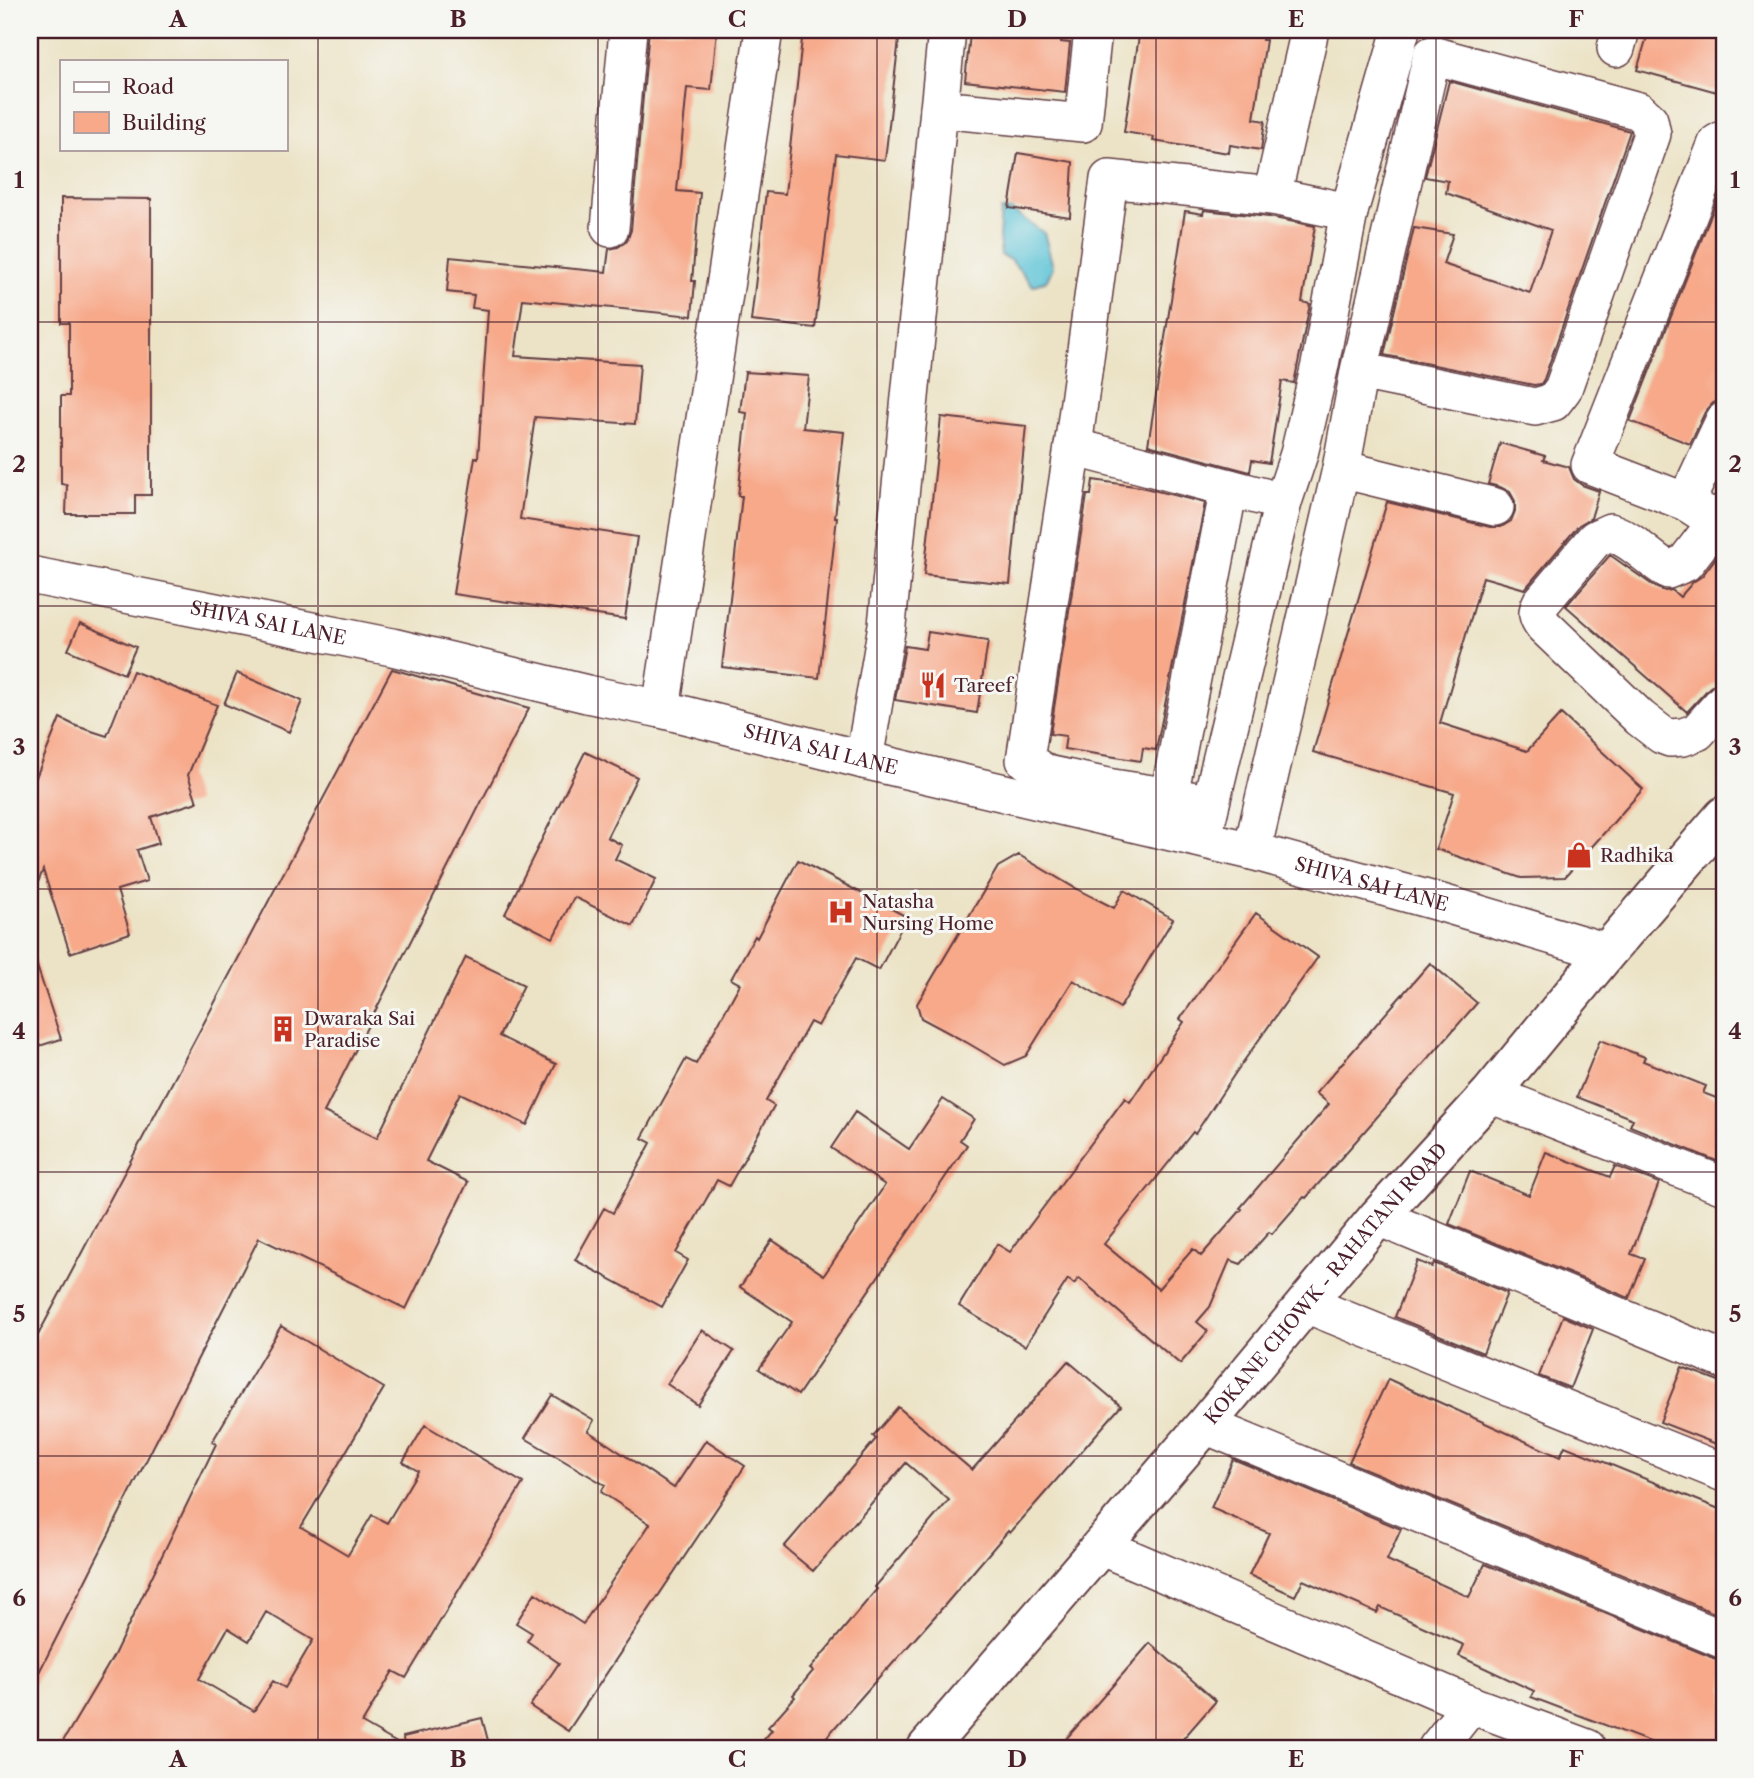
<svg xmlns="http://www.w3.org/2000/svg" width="1754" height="1778" font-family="'Libre Caslon Text',serif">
  <rect width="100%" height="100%" fill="#f6f6f2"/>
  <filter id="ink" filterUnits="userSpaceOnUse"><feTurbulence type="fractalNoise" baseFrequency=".0143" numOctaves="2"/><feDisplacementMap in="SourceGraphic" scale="14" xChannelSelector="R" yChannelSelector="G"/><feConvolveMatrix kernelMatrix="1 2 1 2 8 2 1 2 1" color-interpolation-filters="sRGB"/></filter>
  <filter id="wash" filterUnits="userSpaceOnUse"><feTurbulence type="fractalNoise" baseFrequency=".00686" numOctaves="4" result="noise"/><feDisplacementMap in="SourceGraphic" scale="28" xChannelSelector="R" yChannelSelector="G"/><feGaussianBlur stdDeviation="1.57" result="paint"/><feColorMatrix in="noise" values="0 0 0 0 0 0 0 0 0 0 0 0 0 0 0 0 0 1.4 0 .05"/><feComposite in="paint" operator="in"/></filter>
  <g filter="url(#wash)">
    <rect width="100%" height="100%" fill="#ece3c6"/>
    <path fill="#59c2d6" stroke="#527080" stroke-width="2" d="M1001,210H1011L1044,233L1053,267L1047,280L1033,286L1012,261L1001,255L999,238Z"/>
    <g id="blocks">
      <path fill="#f7a98a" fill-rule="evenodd" d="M649,30H717L711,90L687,88L677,191L700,193L692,281H695L692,316L523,299L515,356L640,364L635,424L535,417L520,519L637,537L625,619L453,594L475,457L478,458L488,310L472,308L474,295L447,292L450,257L606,272L609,249L618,247L627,241L631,230Z
        M803,30H900L885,160L836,154L815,328L751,321L766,192L785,194Z
        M985,30H1062L1061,42L1070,43L1065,92L965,81L970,34L984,35Z
        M1140,30H1263L1262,40H1266L1254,119L1265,121L1261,150L1230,145L1229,153L1153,141L1154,137L1124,132Z
        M1649,30H1724V94L1637,70Z
        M1449,81L1630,131L1544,379L1541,384L1534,385L1384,355L1414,228L1453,234L1443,264L1530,293L1551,230L1446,193L1448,181L1425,177Z
        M1018,153L1073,162L1070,217L1009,208Z
        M1724,182V395L1722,400L1713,403L1705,412L1690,444L1630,421Z
        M61,198L151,199V495H135V514H66L67,485L61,484V396H69V323H61Z
        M1204,210L1269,217L1315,226L1302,302L1310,304L1294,383L1282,381L1269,463L1252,460L1250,472L1148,445L1185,211L1203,214Z
        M745,372L809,376L803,428L844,432L835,517H837L819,678L722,667L742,496H738L747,413L740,412Z
        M941,417L1026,426L1010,584L924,575Z
        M1500,443L1545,456L1543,460L1569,467L1574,479L1582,485L1599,491L1591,518L1579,525L1525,589L1483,577L1440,723L1527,751L1561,714L1643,789L1565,877L1521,878L1436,849L1454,793L1313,752L1387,502L1490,527H1501L1511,521L1515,511V501L1510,492L1500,487L1488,484Z
        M1093,480L1141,487L1205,503L1156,750L1143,748L1141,761L1064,749L1066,736L1050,734L1087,495H1091Z
        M1724,547V682H1717L1709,688L1687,712L1566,606L1610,555L1657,588L1665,591L1672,590L1680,597L1693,582L1702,576Z
        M80,623L136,647L124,674L68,650Z
        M928,632L988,641L977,713L895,700L905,646L925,649Z
        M392,669L529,708L324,1112L377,1138L466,957L524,985L499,1036L556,1064L527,1125L460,1093L426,1161L468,1182L406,1309L259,1238L30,1690V1350Z
        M133,671L217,705L188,775L197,802L151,817L159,843L137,850L147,881L117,890L130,933L70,953L43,870L31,900H30V792L60,718L76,726L107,736Z
        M237,673L302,701L289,732L224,704Z
        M585,752L637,777L607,837L622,845L615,859L656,879L633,926L574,897L553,938L505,914Z
        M1019,855L1075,888L1114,908L1124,890L1173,919L1120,1008L1073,980L1026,1056L1005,1065L966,1042L921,1018L917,1004L998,867Z
        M798,860L907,917L879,970L856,958L818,1026L810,1022L766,1101L774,1106L729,1186L717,1180L676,1253L688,1260L662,1307L575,1260L604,1208L613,1213L651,1143L642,1138L686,1059L696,1064L740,984L731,979L755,936L757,938Z
        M1256,913L1318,957L1236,1072L1195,1134L1193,1132L1104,1244L1158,1289L1193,1249L1201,1256L1242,1209L1240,1208L1329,1104L1316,1093L1430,963L1477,1003L1306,1198L1304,1197L1272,1234L1269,1232L1241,1264L1230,1260L1210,1307L1197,1322L1208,1331L1180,1364L1079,1278L1074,1284L1068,1279L1025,1346L959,1306L997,1244L1010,1252L1125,1098L1130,1102L1184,1022L1180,1019Z
        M35,960L61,1039L30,1049V961Z
        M1600,1040L1645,1057L1643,1061L1706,1086L1703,1093L1724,1101V1164L1630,1126L1633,1119L1577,1097Z
        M943,1099L974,1119L960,1140L967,1145L798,1395L759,1369L792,1322L740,1287L772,1240L824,1275L885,1185L831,1148L855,1112L909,1149Z
        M1546,1152L1610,1177L1615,1166L1659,1183L1631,1254L1645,1259L1629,1298L1449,1224L1470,1171L1529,1195Z
        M1417,1261L1432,1267L1434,1263L1507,1293L1483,1353L1395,1317Z
        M1563,1316L1593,1329L1570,1388L1539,1376Z
        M281,1326L384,1388L301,1527L348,1555L372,1515L387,1523L418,1471L403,1462L425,1425L523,1483L406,1678L393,1671L362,1723L404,1747L403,1737L482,1718L490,1748H59L113,1657L216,1444L212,1442ZM266,1612L313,1640L285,1688L273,1681L254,1711L199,1679L228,1628L249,1641Z
        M702,1330L734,1351L698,1405L667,1384Z
        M1068,1361L1121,1406L1010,1533L1008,1531L944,1606L887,1670L886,1669L817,1748H757L772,1730L768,1727L795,1697L793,1695L813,1671L810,1669L877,1589L875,1587L949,1500L906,1463L813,1571L784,1547L876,1439L873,1436L898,1407L972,1470Z
        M1682,1367L1724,1383V1447L1660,1422Z
        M1388,1379L1560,1457L1565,1446L1724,1511V1617L1349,1462Z
        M552,1395L594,1420L588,1431L674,1488L706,1440L745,1466L568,1731L530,1706L559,1663L527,1641L532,1633L516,1623L535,1593L583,1624L650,1524L601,1492L605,1485L525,1438Z
        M1233,1459L1401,1529L1387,1560L1469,1597L1485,1564L1716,1659L1724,1661V1748H1647L1650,1742L1531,1697L1534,1691L1459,1656L1464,1645L1380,1607L1377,1613L1303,1580L1295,1596L1249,1575L1269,1533L1211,1508Z
        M1150,1643L1216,1701L1175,1748H1058Z"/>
    </g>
  </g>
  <g filter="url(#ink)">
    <use href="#blocks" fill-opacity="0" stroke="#623c42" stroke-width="2"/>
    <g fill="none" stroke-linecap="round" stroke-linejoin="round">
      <g stroke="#623c42" stroke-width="40">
        <g id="street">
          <path d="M1616,48L1621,30"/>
          <path d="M939,109L1083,123L1093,30"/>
          <path d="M1272,196L1310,30"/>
          <path d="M610,228L628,30"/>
          <path d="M1073,447L1283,502"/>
          <path d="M1341,469L1495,507"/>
          <path d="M1686,502L1724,421"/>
          <path d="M1724,512L1685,563L1668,570C1648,558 1632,539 1610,532L1595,539L1541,603C1536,613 1537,617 1544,626L1640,718L1662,735L1670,738L1683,737L1697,732L1724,702"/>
          <path d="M1716,521L1686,502L1590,465L1717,143L1724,139"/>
          <path id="s1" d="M30,575L392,647L587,694L661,709L864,760L1252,851L1442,903L1607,952"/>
          <path d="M661,709L764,30"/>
          <path d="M864,760L887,625L947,30"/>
          <path d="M1169,796L1229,488"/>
          <path d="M1210,803L1113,788L1047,774L1025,760L1073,447L1109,179L1272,196L1349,212"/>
          <path d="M1205,828L1283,502L1299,454L1320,365L1349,212L1401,30"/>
          <path d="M1252,851L1341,469L1359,371L1432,55L1639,111L1649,120L1652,134L1563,389L1553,402L1535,407L1359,371"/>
          <path d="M1490,1094L1724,1186"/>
          <path d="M1378,1217L1724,1360"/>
          <path d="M1306,1304L1724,1473"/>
          <path d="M1205,1425L1724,1640"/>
          <path d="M1100,1546L1471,1705L1587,1748"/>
          <path d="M1437,1748L1471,1705"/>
        </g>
      </g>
      <g stroke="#623c42" stroke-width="42">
        <g id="secondary">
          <path id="s2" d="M927,1748L1205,1425L1378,1217L1490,1094L1607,952L1724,816"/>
        </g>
      </g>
      <use href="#street" stroke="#fff" stroke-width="37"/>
      <use href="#secondary" stroke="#fff" stroke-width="38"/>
    </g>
  </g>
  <path fill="none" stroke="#4a1f2b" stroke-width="2" stroke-opacity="0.55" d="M318,30V1748M598,30V1748M877,30V1748M1156,30V1748M1436,30V1748M30,322H1724M30,606H1724M30,889H1724M30,1172H1724M30,1456H1724"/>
  <defs>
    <g id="restaurant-bare" transform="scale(2.1)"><path d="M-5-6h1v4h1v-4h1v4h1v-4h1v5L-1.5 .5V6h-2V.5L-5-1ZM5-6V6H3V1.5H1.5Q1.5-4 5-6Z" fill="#c8321e" stroke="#f6f6f2" stroke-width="2.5" paint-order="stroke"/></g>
    <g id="shop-bare" transform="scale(2.1)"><path d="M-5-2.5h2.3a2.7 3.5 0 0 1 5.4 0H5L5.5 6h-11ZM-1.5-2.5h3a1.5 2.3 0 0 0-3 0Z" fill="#c8321e" stroke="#f6f6f2" stroke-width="2.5" paint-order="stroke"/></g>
    <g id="hospital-bare" transform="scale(2.1)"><path d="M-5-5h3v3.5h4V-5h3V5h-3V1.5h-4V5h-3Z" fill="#c8321e" stroke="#f6f6f2" stroke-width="2.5" paint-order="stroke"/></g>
    <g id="building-bare" transform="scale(2.1)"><path d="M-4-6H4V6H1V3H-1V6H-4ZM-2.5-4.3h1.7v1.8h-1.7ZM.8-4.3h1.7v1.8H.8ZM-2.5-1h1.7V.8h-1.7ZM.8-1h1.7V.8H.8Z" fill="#c8321e" stroke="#f6f6f2" stroke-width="2.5" paint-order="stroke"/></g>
  </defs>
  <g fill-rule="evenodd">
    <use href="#restaurant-bare" x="933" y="685"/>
    <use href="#shop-bare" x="1579" y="855"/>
    <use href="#hospital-bare" x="841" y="912"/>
    <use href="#building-bare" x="283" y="1029"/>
  </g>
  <g text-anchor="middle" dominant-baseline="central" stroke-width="6" stroke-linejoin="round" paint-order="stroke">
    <g font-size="19" fill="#4a1f2b" stroke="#f6f6f2">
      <text stroke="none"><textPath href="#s1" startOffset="243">SHIVA SAI LANE</textPath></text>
      <text stroke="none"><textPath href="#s1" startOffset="810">SHIVA SAI LANE</textPath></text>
      <text stroke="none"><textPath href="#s1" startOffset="1377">SHIVA SAI LANE</textPath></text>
      <text stroke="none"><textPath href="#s2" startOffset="612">KOKANE CHOWK - RAHATANI ROAD</textPath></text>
    </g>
    <g font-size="19" fill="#4a1f2b" stroke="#f6f6f2" text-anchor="start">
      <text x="954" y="685">Tareef</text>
      <text x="1600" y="855">Radhika</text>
      <text x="862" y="901">Natasha<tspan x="862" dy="22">Nursing Home</tspan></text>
      <text x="304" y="1018">Dwaraka Sai<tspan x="304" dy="22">Paradise</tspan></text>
    </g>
  </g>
  <rect width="1754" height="1778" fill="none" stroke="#f6f6f2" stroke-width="77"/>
  <rect x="60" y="60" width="228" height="91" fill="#f6f6f2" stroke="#b1a0a2" stroke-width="2"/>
  <rect x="74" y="82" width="35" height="10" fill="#ffffff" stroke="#b1a0a2" stroke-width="2"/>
  <text x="122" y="94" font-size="21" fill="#4a1f2b">Road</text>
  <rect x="74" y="112" width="35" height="21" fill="#f7a98a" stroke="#b1a0a2" stroke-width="2"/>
  <text x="122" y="130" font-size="21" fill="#4a1f2b">Building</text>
  <rect x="38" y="38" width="1678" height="1702" fill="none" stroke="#4a1f2b" stroke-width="2.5"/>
  <g font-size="23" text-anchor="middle" font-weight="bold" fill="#4a1f2b">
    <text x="178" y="27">A</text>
    <text x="458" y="27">B</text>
    <text x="737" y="27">C</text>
    <text x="1017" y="27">D</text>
    <text x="1296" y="27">E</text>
    <text x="1576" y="27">F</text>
    <text x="19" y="188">1</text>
    <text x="1735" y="188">1</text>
    <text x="19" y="472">2</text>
    <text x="1735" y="472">2</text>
    <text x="19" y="755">3</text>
    <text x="1735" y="755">3</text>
    <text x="19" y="1039">4</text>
    <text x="1735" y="1039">4</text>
    <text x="19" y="1322">5</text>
    <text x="1735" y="1322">5</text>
    <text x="19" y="1606">6</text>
    <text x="1735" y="1606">6</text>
    <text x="178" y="1767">A</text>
    <text x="458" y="1767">B</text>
    <text x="737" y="1767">C</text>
    <text x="1017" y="1767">D</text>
    <text x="1296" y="1767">E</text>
    <text x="1576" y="1767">F</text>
  </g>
</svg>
